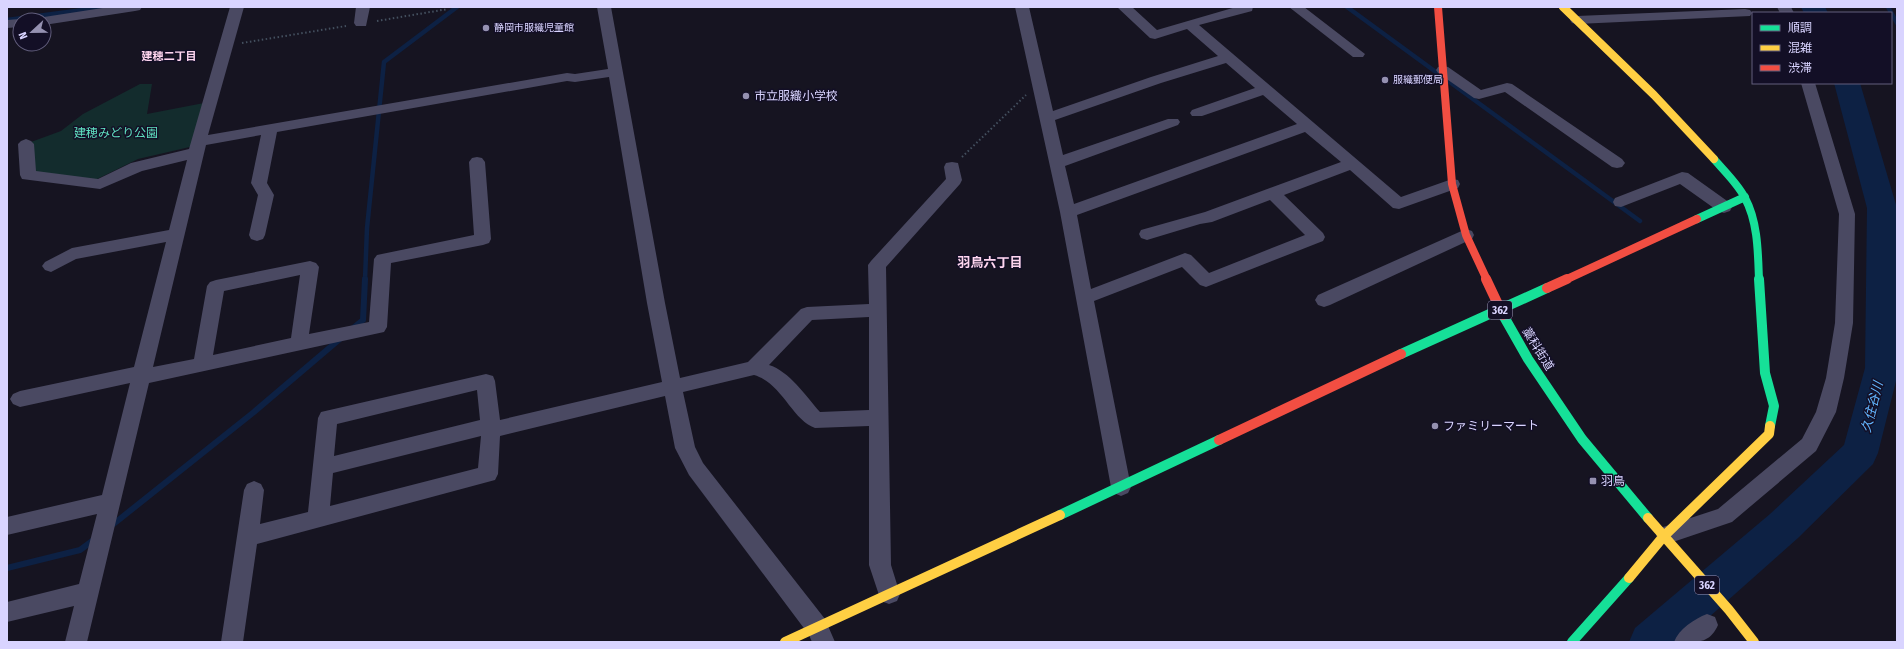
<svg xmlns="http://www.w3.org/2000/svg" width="1904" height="649" font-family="'Fira Sans Condensed','Noto Sans JP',sans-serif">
  <rect width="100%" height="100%" fill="#161421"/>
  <path fill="#132c2d" d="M140,84H152L147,114L204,103L194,146L138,159L95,180L33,172L31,142L61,131L83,114Z"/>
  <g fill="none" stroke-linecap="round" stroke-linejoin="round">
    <path stroke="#0d2144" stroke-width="4.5" d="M1347,7L1440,75
      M1888,7L1897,23
      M7,20L106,7
      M1447,80L1640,221
      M365,280L367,228L384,62L457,7"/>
    <path stroke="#0d2144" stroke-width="6" d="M352,329L363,320L365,279
      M111,526L254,412L341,338
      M7,568L80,550L95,539"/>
    <path fill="#0d2144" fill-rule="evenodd" d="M1801,7H1825L1828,13H1804Z
      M1834,83H1860L1897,208V377L1878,453L1873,464L1798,538L1681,642H1629L1635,628L1770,514L1844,445L1865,368L1867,208Z"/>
    <path stroke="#44505f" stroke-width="2" stroke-dasharray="1.5 2.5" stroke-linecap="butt" d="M377,21L448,9
      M242,43L346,26
      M962,157L1026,95"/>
    <path fill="#4a4962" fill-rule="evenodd" d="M109,7H142L140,10L135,11L44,25V20H38L44,17Z
      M230,7H244L208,135L567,73L575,74L608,69L597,7H611L665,303L680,378L748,362L801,309L807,307L869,304L868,265L871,261L946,179L944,167L946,163L952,162L958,163L962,180L960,184L886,267L891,565L900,594L897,601L889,604L881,601L869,565V426L815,428C792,420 782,383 754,375L683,392L695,447L703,463L825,619L835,642H812L809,635L689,475L675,448L665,396L500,436L498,474L495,480L257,544L243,642H221L244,490L247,484L254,481L261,484L264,490L260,524L308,512L318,418L321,412L486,374L493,376L495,381L500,420L662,382L647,303L609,77L575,82L567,81L277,132L267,183L274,195L265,235L263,239L257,241L251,239L249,235L258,195L251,183L261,135L206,145L153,367L194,359L207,286L210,282L216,280L310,261L316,263L319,267L309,334L369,322L374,259L377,255L474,235L469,162L472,158L477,157L482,158L485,162L491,239L489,243L483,245L391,263L387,327L384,332L149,383L87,642H65L74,606L7,622V602L79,584L97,514L7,535V517L102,495L130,383L20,407L13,404L10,399L13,394L20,391L134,367L166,242L76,259L51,272L45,270L42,266L45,262L72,248L169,230L187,160L142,171L100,189L22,179L20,175L18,144L21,141L26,139L31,141L34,144L36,171L98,179L131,163L189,149ZM300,275L291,338L213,355L224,291ZM869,317V410L820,412C806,396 789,371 769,365L812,320ZM477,390L480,420L334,456L337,424ZM481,436L478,468L330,506L333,473Z
      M356,7H370L366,26H356L354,23Z
      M1015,7H1029L1053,111L1151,77L1218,56L1187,29L1155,39L1150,38L1117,7H1132L1157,30L1236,7H1253L1252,11L1199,25L1401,197L1452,179L1458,180L1460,184L1458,188L1399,209L1393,208L1350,170L1284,195L1323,233L1325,237L1323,241L1206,287L1200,285L1182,267L1094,301L1131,487L1128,493L1121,496L1114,493L1111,487L1060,212ZM1226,63L1255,88L1192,110L1190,113L1192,116H1202L1263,95L1297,124L1074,204L1065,166L1178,125L1180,122L1178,119H1168L1063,155L1055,120L1161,83ZM1305,132L1341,162L1205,212L1141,230L1139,234L1141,238L1147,240L1200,224L1212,222L1270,200L1305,235L1209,273L1191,255L1185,253L1091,289L1077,215Z
      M1289,7H1304L1365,54L1363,57H1353Z
      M1777,7H1791L1794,13H1780Z
      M1745,9L1750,10L1752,13L1750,16L1577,24L1572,23L1570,20L1572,17L1577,16Z
      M20,19L24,20H20V27L7,28V20Z
      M1443,66L1448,67L1481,90L1507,83L1512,84L1622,159L1625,163L1622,167L1617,168L1612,167L1505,92L1479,99L1474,98L1438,73L1436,70L1438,67Z
      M1801,83H1815L1855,214L1853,323L1844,378L1836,412L1816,451L1732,522L1667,544L1660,542L1656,535L1660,528L1718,509L1802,439L1816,412L1826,378L1835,323L1839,214Z
      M1682,172L1688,173L1730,203L1732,207L1730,211L1724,213L1718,211L1680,184L1621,207L1615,206L1613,202L1615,198Z
      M1466,229L1472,231L1474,235L1472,239L1330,305L1324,307L1318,305L1315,300L1318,295Z
      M1707,614L1715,617L1718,625C1709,646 1693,642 1674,642C1679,629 1694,619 1707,614Z"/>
    <path stroke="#16e098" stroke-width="8" d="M1714,159C1724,171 1738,184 1745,198C1758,222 1758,253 1759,280
      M1697,219L1745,197"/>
    <path stroke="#16e098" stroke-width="10" d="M1759,279L1765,373L1774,406L1770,426
      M1503,315L1528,359L1582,439L1648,518
      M1401,354L1547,288
      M1060,515L1219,440
      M1572,642L1629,578"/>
    <path stroke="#ffcf43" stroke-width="8" d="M1563,7L1654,95L1714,159"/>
    <path stroke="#ffcf43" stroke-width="10" d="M1648,518L1729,610L1754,642
      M1629,578L1663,537L1769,434L1770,426
      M785,642L1060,515"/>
    <path stroke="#f24e42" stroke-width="8" d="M1438,7L1452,184L1466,235L1487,280
      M1565,280L1697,219"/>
    <path stroke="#f24e42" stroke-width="10" d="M1486,279L1503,315
      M1547,288L1567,279
      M1219,440L1401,354"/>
  </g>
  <g fill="#9591b1" stroke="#130f26" stroke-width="1.5">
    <circle cx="486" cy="28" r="4"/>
    <circle cx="1385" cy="80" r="4"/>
    <circle cx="746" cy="96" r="4"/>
    <circle cx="1435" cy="426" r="4"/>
    <rect x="1589" y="477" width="8" height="8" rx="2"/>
  </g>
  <g text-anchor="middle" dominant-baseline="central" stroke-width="3" stroke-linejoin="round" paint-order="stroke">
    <g font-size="10" fill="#d9d4ff" stroke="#130f26" text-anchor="start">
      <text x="494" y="28">静岡市服織児童館</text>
      <text x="1393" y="80">服織郵便局</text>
    </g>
    <g font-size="11" font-weight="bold" fill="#ffd6f0" stroke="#130f26">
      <text x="169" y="56">建穂二丁目</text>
    </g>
    <g fill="#130f26" stroke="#9e99be" stroke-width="1">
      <rect x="1488" y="301" width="24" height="18" rx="3"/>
      <rect x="1695" y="576" width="24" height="18" rx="3"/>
    </g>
    <g font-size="11" font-weight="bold" fill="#d9d4ff">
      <text x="1500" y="310">362</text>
      <text x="1707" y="585">362</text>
    </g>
    <g font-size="12" fill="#d9d4ff" stroke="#130f26" text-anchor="start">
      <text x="754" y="96">市立服織小学校</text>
      <text x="1443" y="426">ファミリーマート</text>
      <text x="1601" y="481">羽鳥</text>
    </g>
    <g font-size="12" fill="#5fe0c0" stroke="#130f26">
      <text x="116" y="133">建穂みどり公園</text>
    </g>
    <g font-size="12" fill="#d9d4ff" stroke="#130f26">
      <text transform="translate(1538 349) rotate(58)">藁科街道</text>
    </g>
    <g font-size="13" font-weight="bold" fill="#ffd6f0" stroke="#130f26">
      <text x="990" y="262">羽鳥六丁目</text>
    </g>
    <g font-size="13" font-style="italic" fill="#62b6ff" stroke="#130f26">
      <text transform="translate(1872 407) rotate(-76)">久住谷川</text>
    </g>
  </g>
  <rect width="1904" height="649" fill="none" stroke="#d9d4ff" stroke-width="16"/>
  <rect x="1752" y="12" width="140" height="72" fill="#130f26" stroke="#625e7d"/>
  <rect x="1760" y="25" width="20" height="6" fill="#16e098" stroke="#625e7d"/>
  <text x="1788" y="32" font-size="12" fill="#d9d4ff">順調</text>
  <rect x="1760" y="45" width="20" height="6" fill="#ffcf43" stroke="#625e7d"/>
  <text x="1788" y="52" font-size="12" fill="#d9d4ff">混雑</text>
  <rect x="1760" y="65" width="20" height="6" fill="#f24e42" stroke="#625e7d"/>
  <text x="1788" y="72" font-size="12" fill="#d9d4ff">渋滞</text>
  <g transform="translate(32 32) rotate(248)"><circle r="19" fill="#130f26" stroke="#625e7d"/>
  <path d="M0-3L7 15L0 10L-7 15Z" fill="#9591b1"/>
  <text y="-6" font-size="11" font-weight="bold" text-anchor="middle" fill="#d9d4ff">N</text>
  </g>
</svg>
